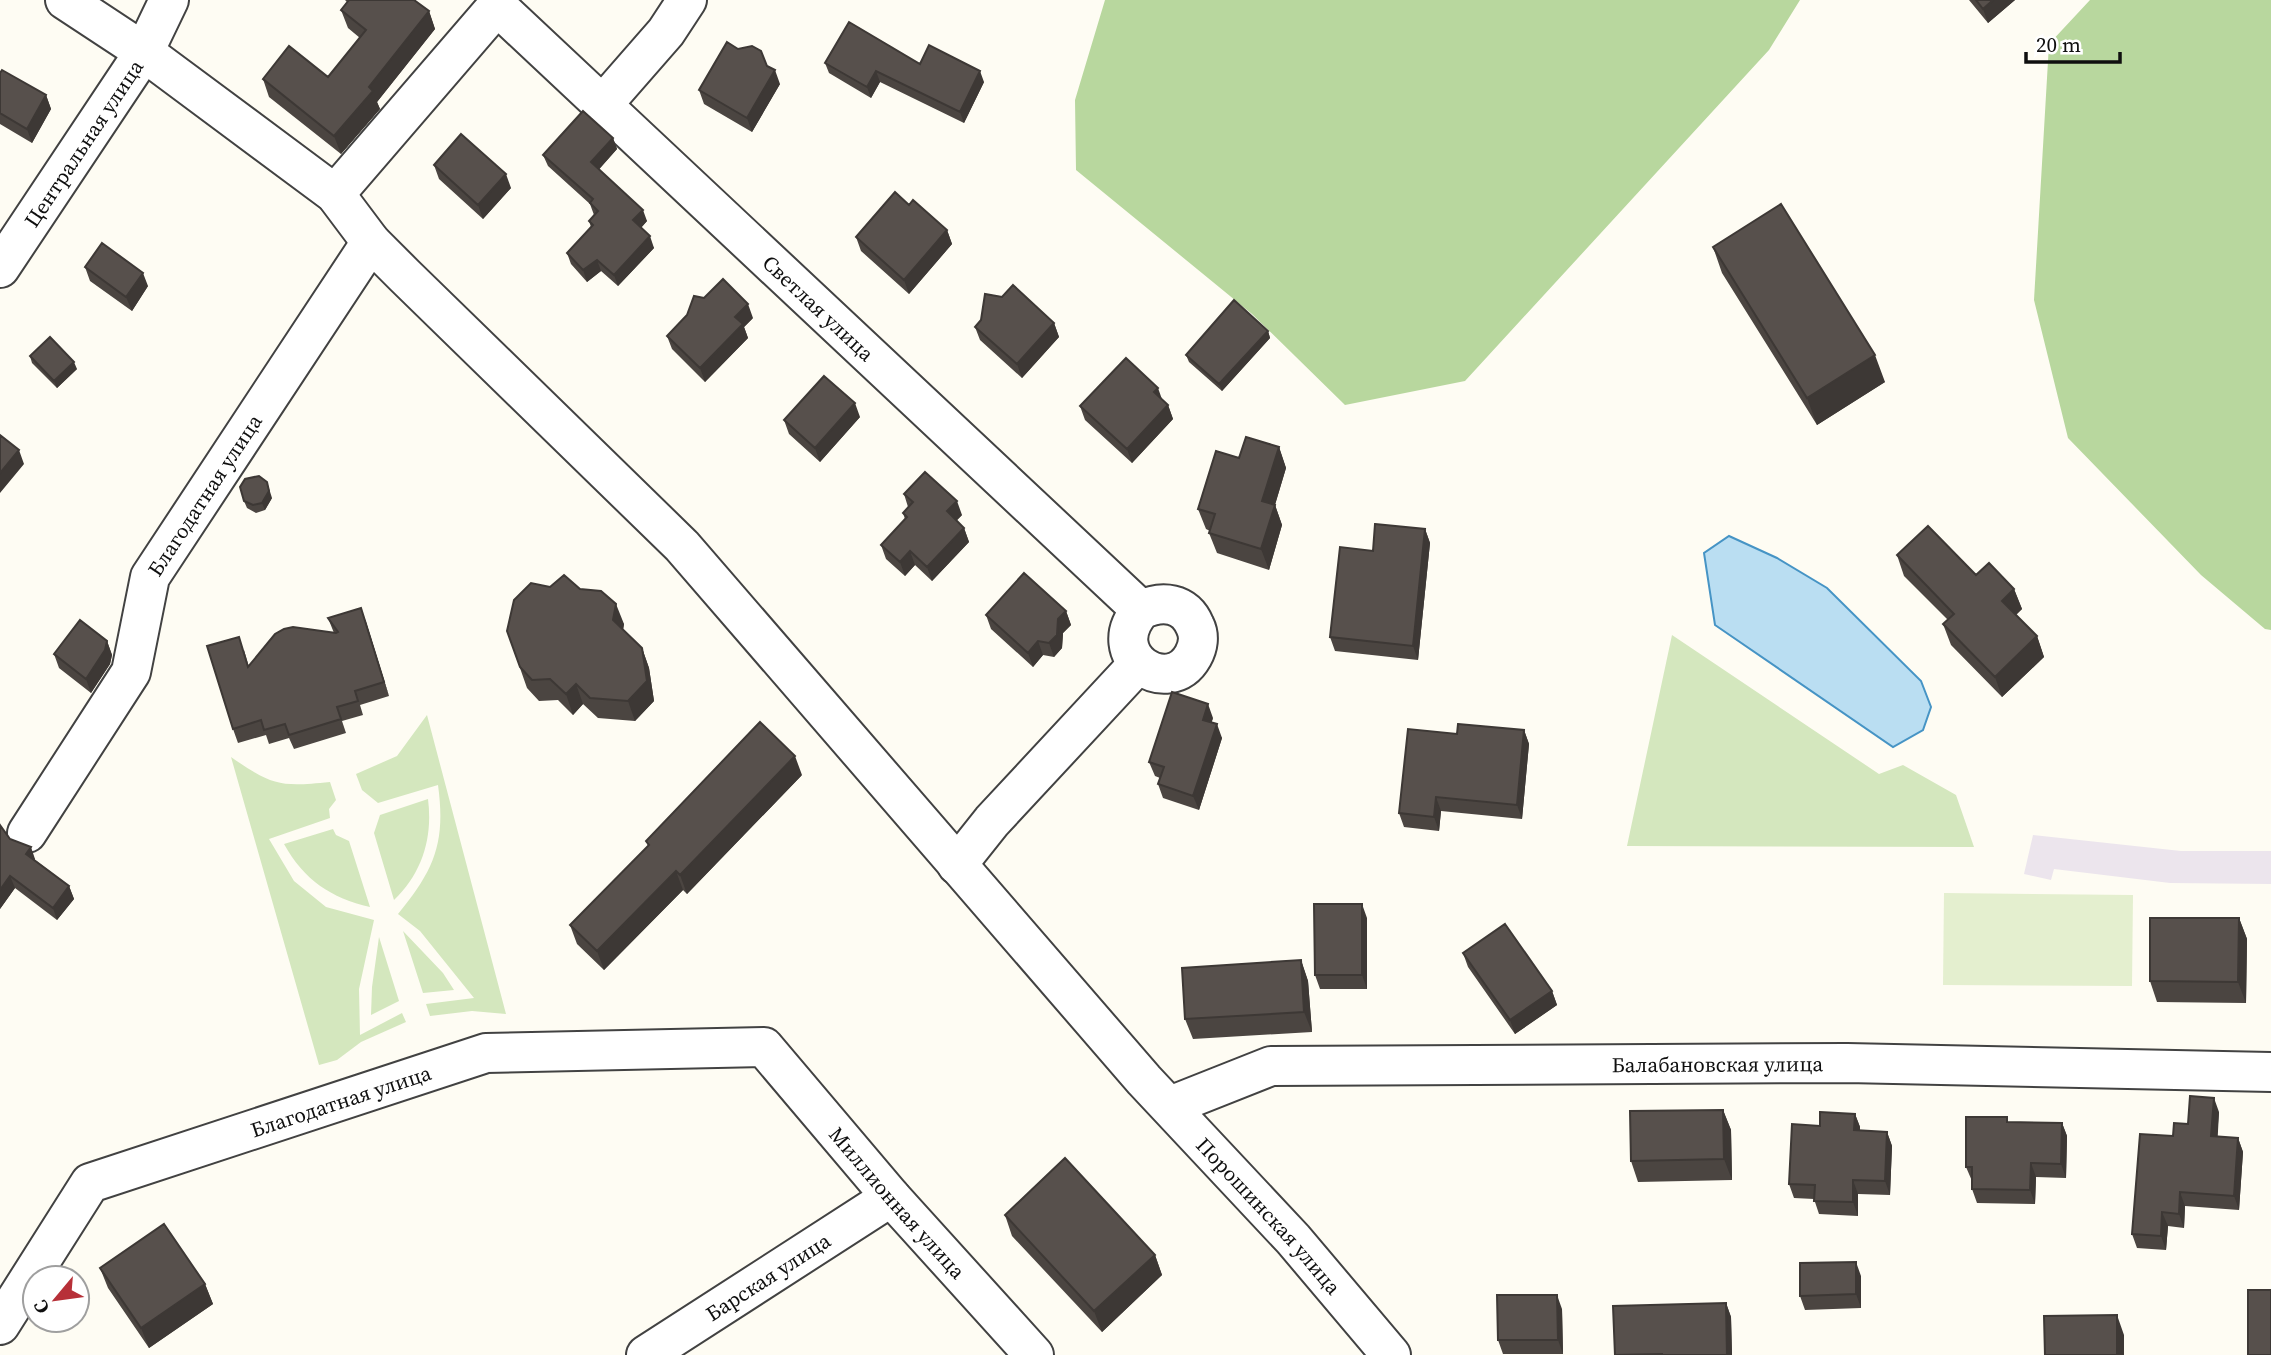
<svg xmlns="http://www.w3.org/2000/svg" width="2271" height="1355" font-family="'Source Serif 4',serif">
  <rect width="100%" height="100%" fill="#fefcf3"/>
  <path fill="#ece5ed" d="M2033,835L2181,851H2271V884L2170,883L2054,869L2051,880L2024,874Z"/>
  <path fill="#d4e7be" d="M1672,635L1879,774L1903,765L1956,795L1974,847L1627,846Z
    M427,715L506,1014L472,1011L430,1016L426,1004L474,998L420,931L398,914C434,870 446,843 438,785L378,803L362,790L356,774L397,756Z
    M231,757C273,786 280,787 330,782L336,800L329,809L330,818L269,839L294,881L326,907L374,920L359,989L360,1035L402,1013L406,1022L361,1042L337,1060L319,1065Z
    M428,799C433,838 422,873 394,900L374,833L380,815Z
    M333,829L336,835L349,841L370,907C331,898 304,880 284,844Z
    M403,931L443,973L454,990L423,993Z
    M379,937L399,1001L371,1015L372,987Z"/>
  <path fill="#b8d79e" d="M1105,0H1800L1769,50L1465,381L1345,405L1252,314L1076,170L1075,100Z
    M2090,0H2271V630L2265,629L2201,575L2068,438L2034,300L2049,44Z"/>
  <path fill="#e4efcf" d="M1944,893L2133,895L2132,986L1943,985Z"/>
  <path fill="#badef2" stroke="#4694c5" stroke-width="2" d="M1729,536L1777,558L1827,588L1921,681L1931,707L1923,730L1893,747L1715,625L1704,553Z"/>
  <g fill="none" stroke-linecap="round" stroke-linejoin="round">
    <g stroke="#424242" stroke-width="42">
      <g id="minor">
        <path id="s1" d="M65,0L144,52L335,194L371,242L405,276L682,546L1144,1080L1293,1239L1391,1355"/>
        <path id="s2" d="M497,6L1141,610C1100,656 1169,699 1193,656C1198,647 1200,636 1195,626C1185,602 1162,600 1141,610"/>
        <path d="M604,103L666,32L687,0"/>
        <path d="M335,194L497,6L499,0"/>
        <path id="s3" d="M0,268L144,52L169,0"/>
        <path id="s4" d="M27,833L131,672L150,577L371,242"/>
        <path d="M957,865L992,821L1138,664"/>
        <path id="s5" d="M1170,1106L1271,1066L1847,1063L2271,1072"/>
        <path id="s6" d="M0,1325L90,1183L486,1053L764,1047L891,1197L1034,1355"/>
        <path id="s7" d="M646,1355L891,1197"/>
      </g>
    </g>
    <use href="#minor" stroke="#fff" stroke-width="38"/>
  </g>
  <path fill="#4b4541" d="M345,0H414L429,11L435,29L377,102L380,109L341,154L269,97L263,79L328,77L360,38L348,28L341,10L347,2Z
    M1969,0H2015L1988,23Z
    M825,63L920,64L984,82L964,123L880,82L871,98L829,73Z
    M0,73L46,95L51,109L32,143L0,124Z
    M780,84L752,132L704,104L699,90Z
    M613,138L617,149L599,169L647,221L641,228L654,248L618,286L601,271L587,282L571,264L567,253L591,227L589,221L594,215L590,204L548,166L543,155Z
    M434,165L511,188L483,219L439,179Z
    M909,205L947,230L952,244L909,294L861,251L856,237Z
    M1713,247L1885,382L1817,425L1722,273Z
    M85,267L148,286L132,311L90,281Z
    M753,318L744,327L748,338L705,382L672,349L667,336Z
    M1054,323L1059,337L1022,378L980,340L975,327Z
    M1268,331L1270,338L1222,391L1189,362L1186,355Z
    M30,356L77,369L57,388L32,363Z
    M1168,405L1173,419L1132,463L1085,420L1080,406Z
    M860,417L820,462L789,434L784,420Z
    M1279,447L1286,468L1275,505L1282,525L1269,570L1217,553L1209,533L1210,531L1206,529L1198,509L1239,458Z
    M904,494L962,515L956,521L964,528L969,542L932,581L915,565L905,576L886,559L881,545L905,519L903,513L908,507Z
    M272,498L265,510L256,513L247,508L244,501Z
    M1425,529L1430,543L1418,660L1335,651L1330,637L1373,551Z
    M1897,555L2014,589L2022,609L2016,615L2037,636L2044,657L2002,697L1951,645L1943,624L1948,620L1904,576Z
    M550,587L580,589L624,624L623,630L642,648L649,668L654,701L635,721L598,718L583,704L573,715L558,700L539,701L527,688L507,631Z
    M1066,611L1071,625L1063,633L1062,648L1054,657L1043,655L1033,667L991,629L986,615Z
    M328,618L366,622L389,696L360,705L363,715L342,721L346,733L294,749L289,738L269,744L266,735L238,743L233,729L244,650L249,667L334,633Z
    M107,641L112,655L110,664L91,693L59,668L54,654Z
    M1213,718L1211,723L1222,738L1199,810L1163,798L1158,784L1160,778L1155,776L1149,762Z
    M1524,730L1529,744L1522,819L1441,811L1439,831L1404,827L1399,813L1457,734Z
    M802,775L687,894L683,890L604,970L577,944L570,925L648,846L646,841Z
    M10,839L35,859V860L69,886L74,899L57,920L15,888L0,909Z
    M1367,918V989H1320L1315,975Z
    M2239,918L2247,939L2246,1003L2157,1002L2150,981Z
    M1463,953L1552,991L1557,1005L1515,1034L1468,967Z
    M1301,960L1308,981L1312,1032L1193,1039L1185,1019Z
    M1723,1110L1731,1130L1732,1180L1638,1182L1631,1161Z
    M2219,1112L2217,1136L2238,1138L2243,1152L2239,1210L2185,1206L2184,1228L2168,1226L2166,1250L2137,1248L2132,1234L2173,1136L2188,1124Z
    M1855,1114L1860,1127V1130L1887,1132L1892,1146L1890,1195L1858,1194V1216L1819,1214L1814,1199L1794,1198L1789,1184L1820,1126Z
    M2007,1117L2008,1122L2062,1123L2067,1136L2066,1178L2036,1177L2035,1204L1977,1203L1972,1189V1181L1966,1167Z
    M1005,1215L1155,1255L1162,1275L1102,1332L1012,1236Z
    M100,1268L205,1284L213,1304L149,1348L108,1288Z
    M1861,1276V1308L1805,1310L1800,1296Z
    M1726,1303L1731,1317L1732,1355H1615Z
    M1562,1309L1563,1354H1503L1498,1340Z"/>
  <path fill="#3d3835" d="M1993,0H2015L1988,23L1983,9Z
    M429,11L435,29L377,102L380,109L341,154L334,136L369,87Z
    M775,70L780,84L752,132L747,118Z
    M876,71L880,82L871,98L867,87Z
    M980,71L984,82L964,123L960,112Z
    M46,95L51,109L32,143L27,129Z
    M613,138L617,149L595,174L591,162Z
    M506,174L511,188L483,219L478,205Z
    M643,210L647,221L637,232L633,220Z
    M947,230L952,244L909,294L904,280Z
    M650,236L654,248L618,286L614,275Z
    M597,260L601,271L587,282L583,270Z
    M143,273L148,286L132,311L126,297Z
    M748,304L753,318L744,327L748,338L705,382L700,368L735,317Z
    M1054,323L1059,337L1022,378L1017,364Z
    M1268,331L1270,338L1222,391L1219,384Z
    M1875,355L1885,382L1817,425L1807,398Z
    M74,362L77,369L57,388L54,381Z
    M1158,388L1163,402L1154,392Z
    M855,403L860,417L820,462L815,448Z
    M1168,405L1173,419L1132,463L1127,449Z
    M1279,447L1286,468L1270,521L1262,501Z
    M19,450L24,464L0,493V473Z
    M267,482L272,498L265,510L262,503Z
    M957,501L962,515L952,525L947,511Z
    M1275,505L1282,525L1269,570L1261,549Z
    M964,528L969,542L932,581L927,567Z
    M1425,529L1430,543L1418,660L1413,646Z
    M910,551L915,565L905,576L900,562Z
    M2014,589L2022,609L2009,621L2002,601Z
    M616,604L624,624L621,641L613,620Z
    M361,608L366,622L389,696L384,682Z
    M1066,611L1071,625L1063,633L1062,648L1054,657L1049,643L1058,619Z
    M2037,636L2044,657L2002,697L1995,677Z
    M107,641L112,655L110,664L91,693L86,679Z
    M1038,641L1043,655L1033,667L1028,653Z
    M642,648L649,668L654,701L635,721L628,701Z
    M576,684L583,704L573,715L566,694Z
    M1208,704L1213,718L1208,734L1203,720Z
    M1217,724L1222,738L1199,810L1193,796Z
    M1524,730L1529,744L1522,819L1517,805Z
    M795,756L802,775L687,894L680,875Z
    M1436,797L1441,811L1439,831L1434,817Z
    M31,847L35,859L30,866L26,854Z
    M676,871L683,890L604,970L597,951Z
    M10,876L15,888L0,909V890Z
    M69,886L74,899L57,920L53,908Z
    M1362,904L1367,918V989L1362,975Z
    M2239,918L2247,939L2246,1003L2238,982Z
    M1301,960L1308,981L1312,1032L1304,1012Z
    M1552,991L1557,1005L1515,1034L1510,1020Z
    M2214,1098L2219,1112L2217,1150L2211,1136Z
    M1723,1110L1731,1130L1732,1180L1724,1159Z
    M1855,1114L1860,1127L1859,1144L1854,1130Z
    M2062,1123L2067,1136L2066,1178L2061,1164Z
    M1887,1132L1892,1146L1890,1195L1885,1181Z
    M2238,1138L2243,1152L2239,1210L2234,1196Z
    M2031,1163L2036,1177L2035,1204L2030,1190Z
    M1853,1180L1858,1194V1216L1853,1202Z
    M2180,1192L2185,1206L2184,1228L2179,1214Z
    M2162,1212L2168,1226L2166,1250L2161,1236Z
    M1155,1255L1162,1275L1102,1332L1094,1311Z
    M1856,1262L1861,1276V1308L1856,1294Z
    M205,1284L213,1304L149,1348L141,1328Z
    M1557,1295L1562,1309L1563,1354L1558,1340Z
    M1726,1303L1731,1317L1732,1355H1727Z
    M2117,1315L2124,1335V1355H2117Z"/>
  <path fill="#57504c" stroke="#3d3835" stroke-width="2" d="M349,0H414L429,11L369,87L373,91L334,136L263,79L289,46L328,77L366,30L341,10Z
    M1976,0H1993L1983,9Z
    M849,22L920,64L929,45L980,71L960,112L876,71L867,87L825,63Z
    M727,42L738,49L752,46L761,51L767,66L775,70L747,118L699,90Z
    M2,70L46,95L27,129L0,113V73Z
    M583,111L613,138L591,162L643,210L633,220L650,236L614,275L597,260L583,270L567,253L593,225L589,221L598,211L590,203L593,199L543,155Z
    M461,134L506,174L478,205L434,165Z
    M895,192L909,205L913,200L947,230L904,280L856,237Z
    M1781,204L1875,355L1807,398L1713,247Z
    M102,243L143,273L126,297L85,267Z
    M723,279L748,304L735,317L743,324L700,368L667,336L687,315L694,296L704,298Z
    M1013,285L1054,323L1017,364L975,327L981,320L985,294L1002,297Z
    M1234,300L1268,331L1219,384L1186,355Z
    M50,337L74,362L54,381L30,356Z
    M1126,358L1158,388L1154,392L1168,405L1127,449L1080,406Z
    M824,376L855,403L815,448L784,420Z
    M0,435L19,450L0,473Z
    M1246,437L1279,447L1262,501L1275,505L1261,549L1209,533L1215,514L1198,509L1216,451L1239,458Z
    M925,472L957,501L947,511L964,528L927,567L910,551L900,562L881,545L907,517L903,513L913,502L904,494Z
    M259,476L267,482L269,491L262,503L253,505L244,501L240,487L245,479Z
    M1375,524L1425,529L1413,646L1330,637L1340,547L1373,551Z
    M1928,526L1976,575L1989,563L2014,589L2002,601L2037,636L1995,677L1943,624L1954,614L1897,555Z
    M1024,573L1066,611L1058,619L1057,635L1049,643L1038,641L1028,653L986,615Z
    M564,575L580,589L601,591L616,604L613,620L642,648L647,681L628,701L590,698L576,684L566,694L550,679L532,680L520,667L507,631L514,600L531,583L550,587Z
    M361,608L384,682L355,691L358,701L337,707L341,719L289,735L285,724L264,730L261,720L233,729L207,646L239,637L248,667L275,634L284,629L293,627L336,633L338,632L328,618Z
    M80,620L107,641L105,650L86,679L54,654Z
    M1172,692L1208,704L1203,720L1217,724L1193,796L1158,784L1164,767L1149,762Z
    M760,722L795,756L680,875L676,871L597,951L570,925L649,845L646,841Z
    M1458,724L1524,730L1517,805L1436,797L1434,817L1399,813L1408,729L1457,734Z
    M0,825L10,839L31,847L26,854L69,886L53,908L10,876L0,890Z
    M1314,904H1362V975H1315Z
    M2150,918H2239L2238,982L2150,981Z
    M1505,924L1552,991L1510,1020L1463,953Z
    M1301,960L1304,1012L1185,1019L1182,968Z
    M2190,1096L2214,1098L2211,1136L2238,1138L2234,1196L2180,1192L2179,1214L2162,1212L2161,1236L2132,1234L2140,1134L2173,1136L2174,1123L2188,1124Z
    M1723,1110L1724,1159L1631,1161L1630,1111Z
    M1820,1112L1855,1114L1854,1130L1887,1132L1885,1181L1853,1180V1202L1814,1201L1815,1185L1789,1184L1792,1124L1820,1126Z
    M1966,1117H2007V1122L2062,1123L2061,1164L2031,1163L2030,1190L1972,1189V1167H1966Z
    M1065,1158L1155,1255L1094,1311L1005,1215Z
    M164,1224L205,1284L141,1328L100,1268Z
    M1856,1262V1294L1800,1296V1263Z
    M2248,1290H2271V1355H2248Z
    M1497,1295H1557L1558,1340H1498Z
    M1726,1303L1727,1355H1662V1354L1615,1355L1613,1306Z
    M2117,1315V1355H2045L2044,1316Z"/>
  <g text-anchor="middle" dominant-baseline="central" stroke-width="7" stroke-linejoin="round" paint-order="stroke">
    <g font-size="21" fill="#0f0f0f" stroke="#fff">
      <text stroke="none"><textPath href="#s3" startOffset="150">Центральная улица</textPath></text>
      <text stroke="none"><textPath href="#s2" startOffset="441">Светлая улица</textPath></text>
      <text stroke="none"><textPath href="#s4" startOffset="387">Благодатная улица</textPath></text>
      <text stroke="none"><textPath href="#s5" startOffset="555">Балабановская улица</textPath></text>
      <text stroke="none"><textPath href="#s6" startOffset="432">Благодатная улица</textPath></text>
      <text stroke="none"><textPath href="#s6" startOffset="1068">Миллионная улица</textPath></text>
      <text stroke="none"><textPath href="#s1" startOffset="1718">Порошинская улица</textPath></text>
      <text stroke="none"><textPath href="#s7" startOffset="145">Барская улица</textPath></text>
    </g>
  </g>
  <g transform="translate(56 1299) rotate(241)"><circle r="33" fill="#ffffff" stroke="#9f9f9f" stroke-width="2"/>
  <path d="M0-5L12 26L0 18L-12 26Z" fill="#b73038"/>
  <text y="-10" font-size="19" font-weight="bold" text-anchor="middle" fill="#0f0f0f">С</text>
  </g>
  <path d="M2026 52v10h94v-10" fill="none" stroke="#0f0f0f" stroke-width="3.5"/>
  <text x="2036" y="52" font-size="21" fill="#0f0f0f" stroke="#ffffff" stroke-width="5" paint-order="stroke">20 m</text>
</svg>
